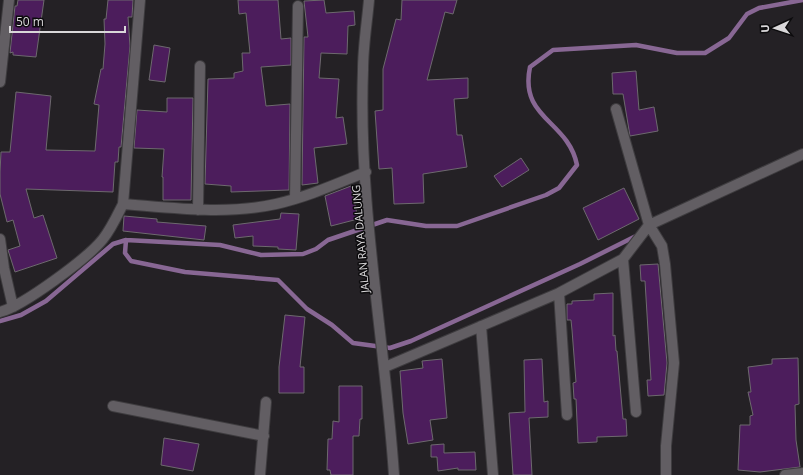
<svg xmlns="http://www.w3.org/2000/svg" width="803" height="475" font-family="'Open Sans',sans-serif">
  <rect width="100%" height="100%" fill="#242125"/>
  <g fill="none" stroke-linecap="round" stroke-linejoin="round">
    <path stroke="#886794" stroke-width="4.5" d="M126,240L125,253L131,261L185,272L278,280L307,309L332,325L353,343L390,348L411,341L580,264L638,235
      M0,321L21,315L46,301L113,244L126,240L220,245L261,255L303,254L316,249L328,240L387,220L426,226H457L546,195L559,188L577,165C568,120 519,119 530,67L553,50L636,45L677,53H705L729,38L747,14L759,8L803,0"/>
  </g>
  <path fill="#4c1d5c" stroke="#6d696e" d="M18,0H44L36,57L13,55V52L10,53L15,6H17Z
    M108,0H133L132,17H128L130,46L121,147H119L118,162H115L113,192L26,189L34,218L43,215L57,258L15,272L8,250L20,246L13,220L7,222L0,194V172L1,152H10L16,92L51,96L46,150L95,151L99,105L94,104L101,69H103L105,44L104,19H106Z
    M238,0H278L281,39L291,38V65L261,67L266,106L290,104L289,190L231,192V186L205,184L208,79L234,78V73L243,71L242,53H250L246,13L239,14Z
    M324,0L326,13L354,11L355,25L348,26L347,54L321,53L319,78L339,79L336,118L343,117L347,144L314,148L318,183L302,185L304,37H308L304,1Z
    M402,0H457L453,14L445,12L427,80L468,78V98L454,99L457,135H462L467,167L423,174L424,203L394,204L392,168L379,169L375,111L383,110V69L396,19L401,20Z
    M154,45L170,48L165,82L149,80Z
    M636,71L639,110L654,107L658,131L630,136L623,94H613L612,73Z
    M167,98H193L191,200H163V177H162L164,149L134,148L137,110L167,112Z
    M521,158L529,170L502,187L494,176Z
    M351,186L358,219L331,226L325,196Z
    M624,188L639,219L598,240L583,208Z
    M281,213L299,214L296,250L278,249V247L253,246V236L235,238L233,225L280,219Z
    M124,216L157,219V222L206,226L204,240L123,231Z
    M658,264L667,363L664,395L648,396L647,380H651L645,281H641L640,265Z
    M613,293V336L615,335L616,351H617L623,419H626L627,436L597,437V442L578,443L576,399H574L573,383L576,382L572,330L571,320H567V304H572V301L594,300V294Z
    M285,315L305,317L300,367H304V393H279V367Z
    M798,358L799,404L795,405L796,440L800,467L760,472L738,470L740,425H750V416L753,415L748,392H751L748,367L772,364V359Z
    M442,359L447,418L430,420L433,440L408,444L403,413L400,371L423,368L422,361Z
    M542,359L544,402L548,401V417L529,418L532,475H513L509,413L525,412L524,360Z
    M339,386H362V419H360L359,436H353V475H331L330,470H327L328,439H332L333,421L339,422Z
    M164,438L199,444L193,471L161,465Z
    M444,444V453L475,452L476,470H458V468L438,471L437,457H431V445Z"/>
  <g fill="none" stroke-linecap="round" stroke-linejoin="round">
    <g stroke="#3e3c3f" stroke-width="12">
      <path id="minor" d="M369,0C367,23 363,46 363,70C358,205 385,340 394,475
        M0,82L9,0
        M616,109L649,225L662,246L665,264L674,363L666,446V475
        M295,199L298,6
        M123,204C174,208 226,215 276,204C307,197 336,184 366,172
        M198,210L200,66
        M0,239L4,268L13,307
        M623,259L636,412
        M559,293L567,415
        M0,312C23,306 88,258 103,239C111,229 117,216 123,204L140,0
        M481,326L493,475
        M385,367L559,293L623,259L649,225L803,154
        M113,406L264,436
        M260,475L266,402
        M785,475L803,473"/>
    </g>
    <use href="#minor" stroke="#625e63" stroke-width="10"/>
  </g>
  <g text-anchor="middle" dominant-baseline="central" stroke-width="3" stroke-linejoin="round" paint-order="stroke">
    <g font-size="11" fill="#d9d7d9" stroke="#0c0b0d">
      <text transform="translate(360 239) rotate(-95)">JALAN RAYA DALUNG</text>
    </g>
  </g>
  <g transform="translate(775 28) rotate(267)" stroke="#0c0b0d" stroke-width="3" paint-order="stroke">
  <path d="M0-3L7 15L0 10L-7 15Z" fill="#d9d7d9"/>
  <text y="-6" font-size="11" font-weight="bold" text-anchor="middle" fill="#d9d7d9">U</text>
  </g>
  <path d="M10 26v6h115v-6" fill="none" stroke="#d9d7d9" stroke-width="2"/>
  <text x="16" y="26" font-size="12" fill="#d9d7d9" stroke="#0c0b0d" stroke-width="3" paint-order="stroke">50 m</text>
</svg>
